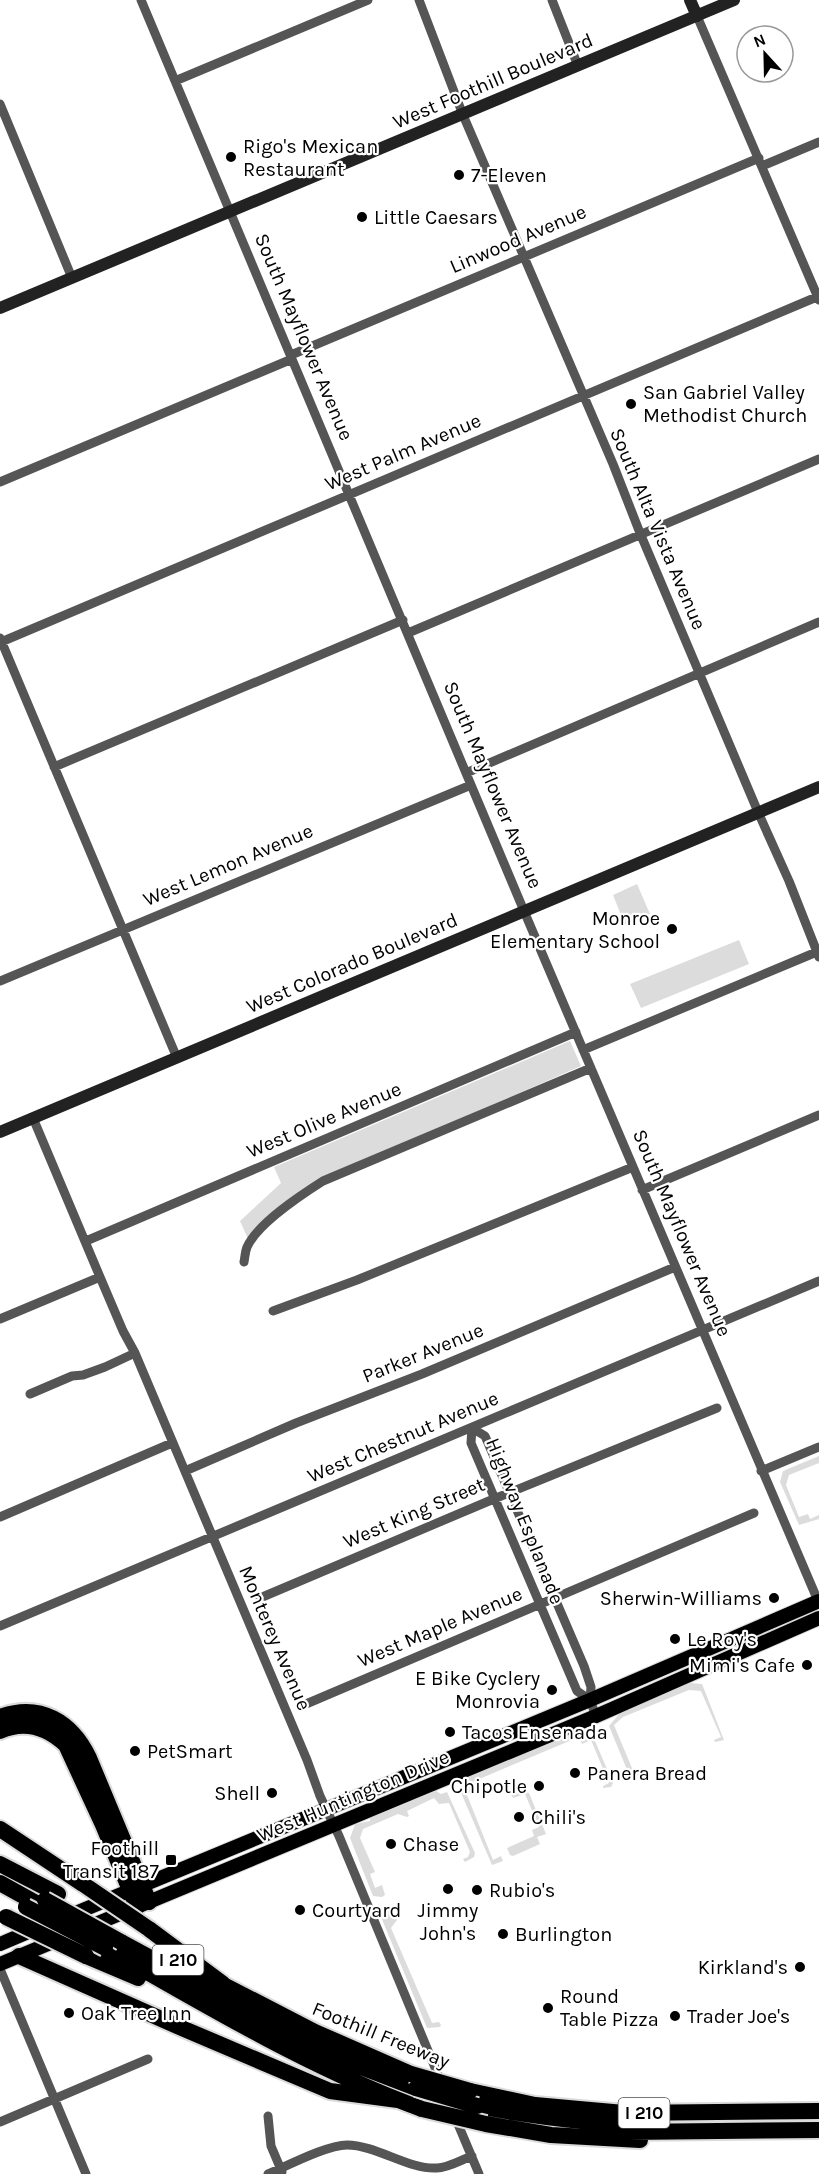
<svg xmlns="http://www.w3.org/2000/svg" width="819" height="2174" font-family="Karla,sans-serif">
  <rect width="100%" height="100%" fill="#fff"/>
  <path fill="#dcdcdc" d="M637,884L650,914L625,925L613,895Z
    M739,940L749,964L641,1008L630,984Z
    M570,1041L581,1066L323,1179L249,1241L240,1221L281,1183L274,1167Z
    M819,1456V1463L789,1475L786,1485L799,1517L808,1514L810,1519L819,1515V1519L799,1525L780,1482L783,1471Z
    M690,1683L702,1684L724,1740L715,1742L714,1740L721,1737L701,1691L689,1690L623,1717L614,1725L634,1773L642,1771L641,1775L630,1777L609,1726L620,1713Z
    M579,1731H582L584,1737L592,1734L613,1783L611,1787L603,1788V1786L609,1783L591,1740L582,1744L579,1737L472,1782L473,1790L467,1795L493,1860L501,1856L503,1861L492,1865L459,1788L467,1784L468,1777Z
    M521,1790L529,1793L546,1834L537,1837L540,1844L513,1856L510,1855L507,1848L534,1836L532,1830L539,1827L525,1794L513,1798L511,1794Z
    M436,1791L441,1794L447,1792L475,1853L474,1857L465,1862L463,1859L468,1857L470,1852L449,1803L439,1804L434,1798L407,1811L409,1816L407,1817L398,1814L363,1829L360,1838L375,1872L370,1874L375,1888L382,1885L385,1895L382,1897L373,1896L350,1838L355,1824L370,1821V1818Z
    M391,1907L397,1920L391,1928L432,2023L439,2022L441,2025L440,2027L427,2028L381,1917L384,1913L383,1909Z"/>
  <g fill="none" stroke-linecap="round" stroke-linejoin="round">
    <g stroke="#dbdbdb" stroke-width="16">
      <path id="primary" d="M66,1917L590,1700L819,1601
        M86,1928L596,1716L819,1618
        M0,1944L40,1927
        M0,1964L60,1939"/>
    </g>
    <g stroke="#dbdbdb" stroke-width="20">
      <path id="highway" d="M0,1717C40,1702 72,1722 89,1758L149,1902
        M0,1731C25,1720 47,1727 66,1745L103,1825L137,1907
        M0,1829L83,1884
        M0,1864L58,1894
        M0,1883L36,1903
        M149,1929L223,1984
        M121,1942L308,2043L343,2060L416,2088
        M105,1948C208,2006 311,2069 422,2109
        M19,1956L184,2029L330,2091L398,2100
        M86,1956L138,1978
        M214,1980L315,2032L411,2074
        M470,2091L535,2105L624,2113L819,2111
        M477,2106C532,2116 586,2124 641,2124
        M486,2124L551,2135L640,2140
        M628,2132L819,2130"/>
    </g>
    <path stroke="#555" stroke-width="9" d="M141,0L524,911L818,1601
      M419,0L463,115L613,464L640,533L758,812L789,881L819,957
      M552,0L578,66
      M697,16L819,300
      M175,81L368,0
      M0,104L72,278
      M762,166L819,142
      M291,355L759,158
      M0,482L292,359
      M408,633L819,459
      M0,638L177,1058
      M1,642L819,296
      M54,767L403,620
      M466,773L819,622
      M0,981L471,785
      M583,1050L819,951
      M33,1118L100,1277L123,1331L135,1353L307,1760L320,1796L339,1836L441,2082
      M642,1190L819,1115
      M86,1241L576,1032
      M244,1262C245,1257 245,1252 247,1247C258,1223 301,1195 323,1181L591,1068
      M273,1311L357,1280L633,1167
      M0,1319L100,1277
      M30,1394L72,1376L83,1375L105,1367L135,1353
      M185,1471L296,1423L422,1374L675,1267
      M761,1471L819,1447
      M0,1517L172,1443
      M260,1598L489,1501L717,1408
      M0,1626L819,1281
      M590,1700L577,1691L471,1443L472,1428L485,1436L584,1666L591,1687L590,1700L596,1716
      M306,1704L754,1513
      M0,1969L86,2174
      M268,2116L271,2146L282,2172
      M455,2117L479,2174
      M0,2122L148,2059
      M268,2174C287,2166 327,2145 347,2145C376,2145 409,2170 437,2168C448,2168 461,2160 472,2156"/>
    <path stroke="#222" stroke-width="12" d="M690,0L697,16
      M0,308L734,0
      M0,1132L819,787"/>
    <use href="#primary" stroke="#000" stroke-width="14"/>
    <use href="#highway" stroke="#000" stroke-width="16"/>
    <g stroke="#dbdbdb" stroke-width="20" stroke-linecap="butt">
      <path id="highway-bridge" d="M83,1884L149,1929
        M45,1900L121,1942
        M26,1907L105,1948
        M6,1917L86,1956
        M411,2074L470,2091
        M416,2088L477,2106
        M422,2109L486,2124"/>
    </g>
    <use href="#highway-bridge" stroke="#000" stroke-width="16"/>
  </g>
  <g fill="#000" stroke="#fff" stroke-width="2">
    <circle cx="231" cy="157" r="6"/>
    <circle cx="459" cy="175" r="6"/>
    <circle cx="362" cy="217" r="6"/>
    <circle cx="631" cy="404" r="6"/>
    <circle cx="672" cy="929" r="6"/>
    <circle cx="774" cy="1598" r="6"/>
    <circle cx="675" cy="1639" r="6"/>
    <circle cx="807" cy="1665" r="6"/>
    <circle cx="552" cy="1690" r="6"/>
    <circle cx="450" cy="1732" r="6"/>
    <circle cx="135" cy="1751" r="6"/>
    <circle cx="575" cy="1773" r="6"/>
    <circle cx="539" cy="1786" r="6"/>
    <circle cx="272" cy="1793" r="6"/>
    <circle cx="519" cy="1817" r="6"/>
    <circle cx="391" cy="1844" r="6"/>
    <rect x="165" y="1854" width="12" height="12" rx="3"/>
    <circle cx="448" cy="1889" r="6"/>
    <circle cx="477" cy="1890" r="6"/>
    <circle cx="300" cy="1910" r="6"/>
    <circle cx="503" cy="1934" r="6"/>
    <circle cx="800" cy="1967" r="6"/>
    <circle cx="548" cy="2008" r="6"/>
    <circle cx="69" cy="2013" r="6"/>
    <circle cx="675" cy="2016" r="6"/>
  </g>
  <g text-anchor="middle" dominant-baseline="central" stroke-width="4.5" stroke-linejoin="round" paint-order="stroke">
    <g fill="#fff" stroke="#4c4c4c" stroke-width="1.5">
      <rect x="152.5" y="1945" width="51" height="30" rx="4.5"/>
      <rect x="618.5" y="2098" width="51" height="30" rx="4.5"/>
    </g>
    <g font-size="18" font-weight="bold" fill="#000">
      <text x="178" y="1960">I 210</text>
      <text x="644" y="2113">I 210</text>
    </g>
    <g font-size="20" fill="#000" stroke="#fff">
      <text transform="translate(493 81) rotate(-23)">West Foothill Boulevard</text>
      <text transform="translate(518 239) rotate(-23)">Linwood Avenue</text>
      <text transform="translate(304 337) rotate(67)">South Mayflower Avenue</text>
      <text transform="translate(403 452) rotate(-23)">West Palm Avenue</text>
      <text transform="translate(658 529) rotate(67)">South Alta Vista Avenue</text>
      <text transform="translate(493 785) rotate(67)">South Mayflower Avenue</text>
      <text transform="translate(228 865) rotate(-23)">West Lemon Avenue</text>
      <text transform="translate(352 963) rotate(-23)">West Colorado Boulevard</text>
      <text transform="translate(324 1120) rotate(-23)">West Olive Avenue</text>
      <text transform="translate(682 1233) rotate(67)">South Mayflower Avenue</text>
      <text transform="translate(423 1353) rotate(-22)">Parker Avenue</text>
      <text transform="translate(403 1437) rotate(-23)">West Chestnut Avenue</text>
      <text transform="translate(414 1513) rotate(-23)">West King Street</text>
      <text transform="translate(525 1521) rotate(68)">Highway Esplanade</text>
      <text transform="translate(440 1627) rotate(-23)">West Maple Avenue</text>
      <text transform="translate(275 1638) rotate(67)">Monterey Avenue</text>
      <text transform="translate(353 1796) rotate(-23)">West Huntington Drive</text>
      <text transform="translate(381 2035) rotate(22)">Foothill Freeway</text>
    </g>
    <g font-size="20" fill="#000" stroke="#fff" text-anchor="start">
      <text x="243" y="146">Rigo's Mexican<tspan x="243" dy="23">Restaurant</tspan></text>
      <text x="471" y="175">7-Eleven</text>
      <text x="374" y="217">Little Caesars</text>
      <text x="643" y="392">San Gabriel Valley<tspan x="643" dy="23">Methodist Church</tspan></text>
      <text x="660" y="918" text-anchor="end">Monroe<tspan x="660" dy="23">Elementary School</tspan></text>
      <text x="762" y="1598" text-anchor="end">Sherwin-Williams</text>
      <text x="687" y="1639">Le Roy's</text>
      <text x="795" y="1665" text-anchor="end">Mimi's Cafe</text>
      <text x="540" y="1678" text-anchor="end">E Bike Cyclery<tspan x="540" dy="23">Monrovia</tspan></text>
      <text x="462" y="1732">Tacos Ensenada</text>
      <text x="147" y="1751">PetSmart</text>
      <text x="587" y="1773">Panera Bread</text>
      <text x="527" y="1786" text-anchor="end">Chipotle</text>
      <text x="260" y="1793" text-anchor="end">Shell</text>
      <text x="531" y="1817">Chili's</text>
      <text x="403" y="1844">Chase</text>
      <text x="159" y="1848" text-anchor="end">Foothill<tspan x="159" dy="23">Transit 187</tspan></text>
      <text x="489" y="1890">Rubio's</text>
      <text x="312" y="1910">Courtyard</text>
      <text x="448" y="1910" text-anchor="middle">Jimmy<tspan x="448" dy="23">John's</tspan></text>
      <text x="515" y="1934">Burlington</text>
      <text x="788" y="1967" text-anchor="end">Kirkland's</text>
      <text x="560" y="1996">Round<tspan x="560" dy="23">Table Pizza</tspan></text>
      <text x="81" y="2013">Oak Tree Inn</text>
      <text x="687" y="2016">Trader Joe's</text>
    </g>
  </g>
  <g transform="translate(765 54) rotate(338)"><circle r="28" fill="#ffffff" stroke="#999999" stroke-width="1.5"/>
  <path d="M0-4.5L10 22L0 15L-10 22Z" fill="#000000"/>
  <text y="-9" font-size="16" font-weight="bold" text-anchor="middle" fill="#000000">N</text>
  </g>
</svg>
